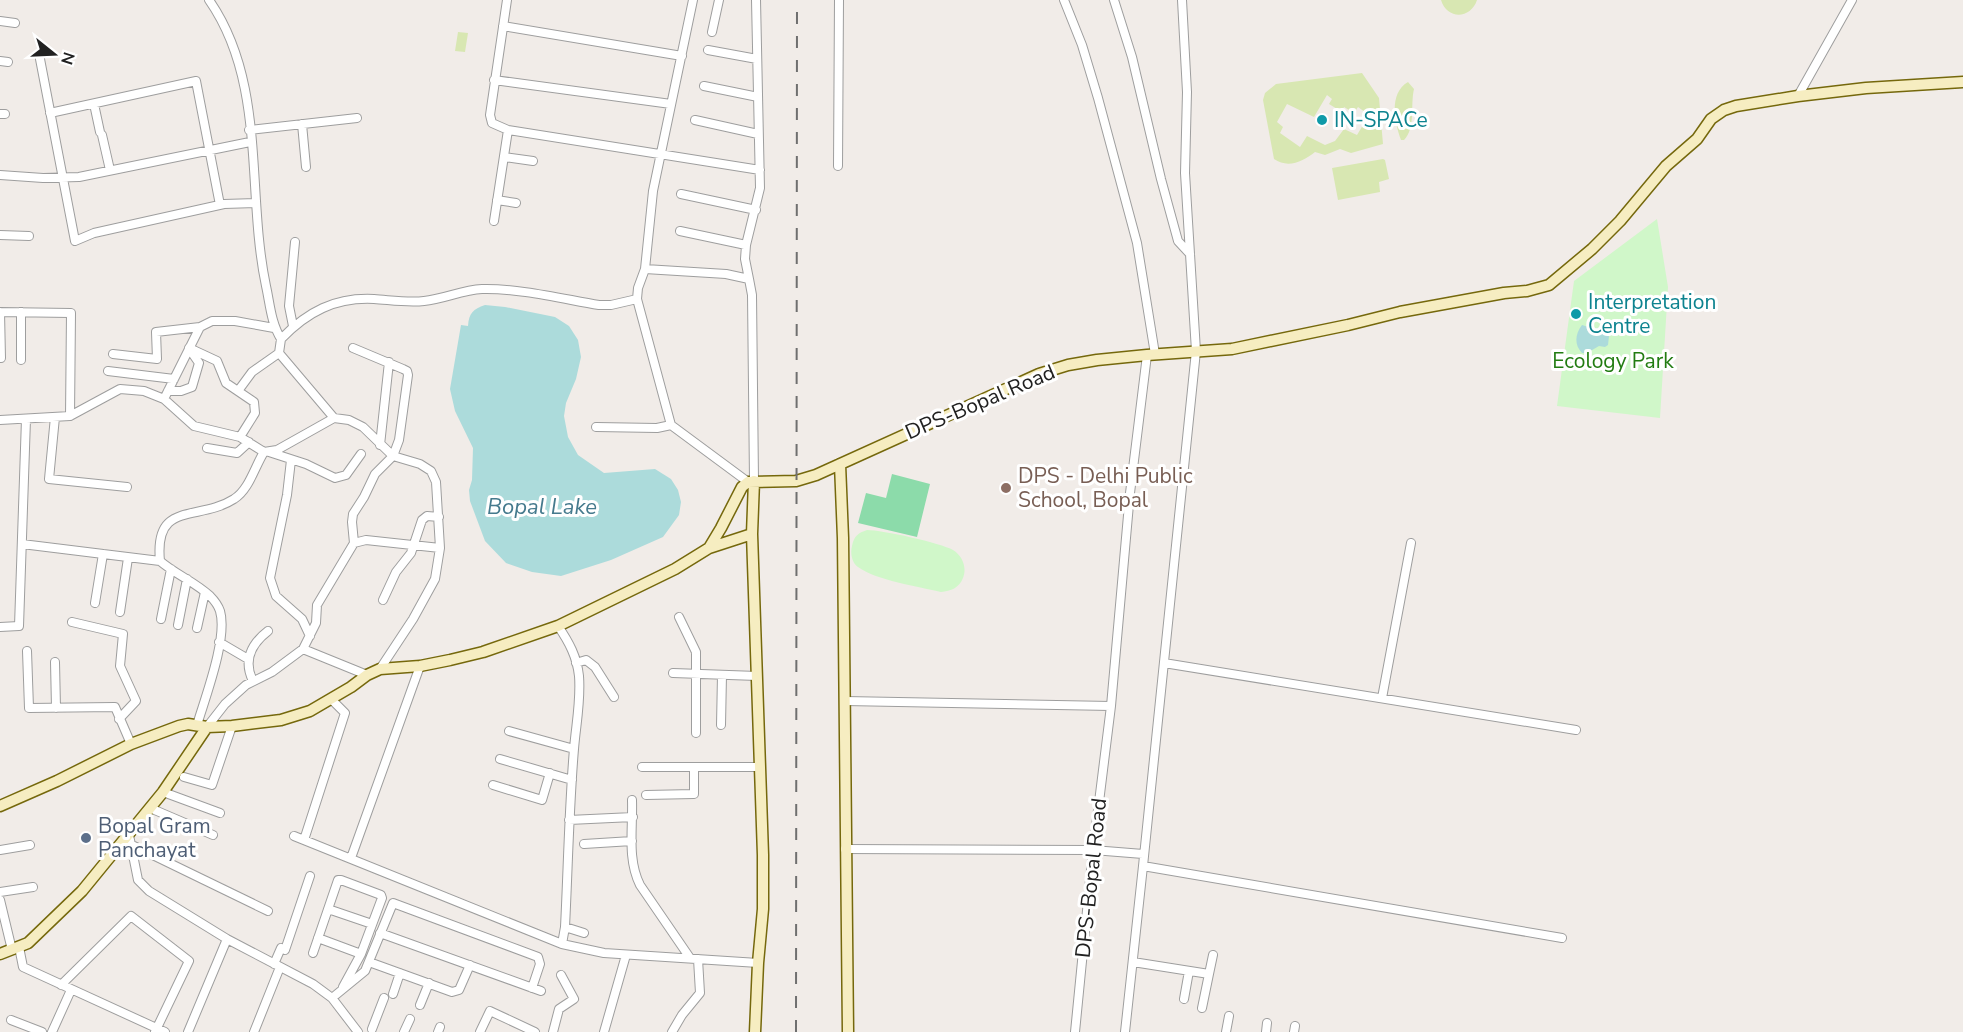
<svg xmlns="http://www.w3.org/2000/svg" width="1963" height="1032" font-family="'Nunito Sans',sans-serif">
  <rect width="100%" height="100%" fill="#f1ece8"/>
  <path fill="#d8e7b2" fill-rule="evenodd" d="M1441,0H1477C1471,19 1447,20 1441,0Z
    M458,32L468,33L465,52L455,51Z
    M1362,73L1379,98L1383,144L1351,153L1340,149L1325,155L1315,152C1304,161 1288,169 1274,159L1263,100L1265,93L1276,84ZM1327,95L1332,99L1329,104L1342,112L1344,107L1354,113L1358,107L1369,115L1357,135L1344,129L1335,141L1325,145L1307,136L1300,147L1280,133L1283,127L1277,122L1287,104L1314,117Z
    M1408,82L1414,89C1410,106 1416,128 1404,140H1401C1394,121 1389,93 1408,82Z
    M1383,159L1385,160L1389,179L1379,182L1380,192L1338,200L1332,168Z"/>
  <path fill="#d0f7c9" d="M1657,219L1668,287L1660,418L1557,406L1574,281Z
    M867,530C882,530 941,543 953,550C963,556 967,568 963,578C959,588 951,591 941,592C920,587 875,580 858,567C852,563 850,553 852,546C854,536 858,533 867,530Z"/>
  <path fill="#8cdbaa" d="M892,474L930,484L917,537L858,523L866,493L886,498Z"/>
  <path fill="#acdbdb" d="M485,305L505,307L555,317L569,326L578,340L581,357L576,379L566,403L564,416L568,437L578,455L604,473L655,469L671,479L678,490L681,502L679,515L663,537L611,560L561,576L532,572L506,563L485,541L470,501L469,490L472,480L473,448L455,411L450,389L461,325L468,326C469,313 473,309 485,305Z
    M1582,325L1595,329L1603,326L1606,328L1609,336L1608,345L1605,347L1599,346L1587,353H1582C1574,345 1575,334 1582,325Z"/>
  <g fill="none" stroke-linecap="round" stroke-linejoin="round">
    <g stroke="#9e9e9e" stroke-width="10">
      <path id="street" d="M209,0C267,83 246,192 266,286C270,304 271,323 281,339L279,353L334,418L349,420L363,427L393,456L420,464L431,471L436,482L440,548L435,579L413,619L380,669
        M507,0L490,115L492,123L508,130L760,170
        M693,0L653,191L645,269L638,288L637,299L671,425L748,482
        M1064,0L1082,45L1098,98L1137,243L1155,354
        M1114,0L1132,57L1161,179L1178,241L1190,254
        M0,21L15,23
        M503,26L682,56
        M712,32L719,0
        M708,50L757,59
        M40,59L75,241L94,233L224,204L256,203
        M0,61L8,62
        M494,80L671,104
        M704,86L758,97
        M1798,96L1852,0
        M94,104L100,132
        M50,113L196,81L220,205
        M0,114H5
        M695,120L758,134
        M302,124L306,167
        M249,130L357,118
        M102,135L110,170
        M504,157L533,161
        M838,166L839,0
        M0,175L43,178L79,177L250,142
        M681,194L756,210
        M497,200L516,203
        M494,221L508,130
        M680,231L746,245
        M0,235L29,236
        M645,269L726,274L749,279L752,295L754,481
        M749,279L745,259L746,245L760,188L756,0
        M0,312L71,313L70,416
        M0,312L1,358
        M21,312V360
        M293,326L289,306L295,242
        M281,339C307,312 335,297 374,299C390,300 408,303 424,301C444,299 462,290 482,289C518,288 563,299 599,305H611L637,299
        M189,348L217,361L226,383L254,402L255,413L240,437
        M353,348L403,369L407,371L408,375L399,440L393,456L375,474L364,497L353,514L352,522L354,543
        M113,354L157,359L156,332L200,327
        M108,371L174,379
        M168,391H181L192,387L199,363L190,350
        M238,391L252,372L279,353
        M164,399L200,327L212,321H235L274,328
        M55,417L49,479L127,487
        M0,420L70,416L120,389L144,391L164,399L194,426L240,437L264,452L277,450L334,418
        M596,427L657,428L671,425
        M380,445L389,362
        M207,448L237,453L249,442
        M269,452L306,464L335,478L346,475L361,454
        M291,460L287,495L270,578L276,596L302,619L310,636
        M22,544L160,561
        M383,600L396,572L411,553L422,520L427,516L439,517
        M95,603L103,554
        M120,612L128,558
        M679,617L696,652V733
        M161,619L171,569
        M72,622L123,634L120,666L136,701L119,719
        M178,625L187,579
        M558,626C569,642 577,657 579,676C581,701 576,724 574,749C569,808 568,868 565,927L562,944L604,953L758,963
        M0,627L19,626L26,419
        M197,628L205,592
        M219,642L248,659
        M303,649L316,623L317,605L354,543L366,540L440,548
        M27,651L29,708L115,707L131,744
        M55,662L56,708
        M576,663L586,660L595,667L614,697
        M1164,663L1576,730
        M673,673L757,676
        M253,681C243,661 251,644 268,631
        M1382,698L1411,543
        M845,701L1111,706
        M197,725C205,698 228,638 220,611C218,605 214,600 210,596C195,582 175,574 160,561C154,500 198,522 234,499C249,490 255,466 264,452
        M721,725L722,675
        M207,727L225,704L246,685L272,672L303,649L367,675
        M509,731L574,749
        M500,759L572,780
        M642,767H760
        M184,777L212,785L232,726
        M493,785L542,800L550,773
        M163,792L220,813
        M646,795L694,794V767
        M632,800C633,829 627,859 640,885L690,958
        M150,808L213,835
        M569,820L633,817
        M129,835L138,880L149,891L227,939L313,984L332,998L358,1032
        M294,836L562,944
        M304,840L345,713L331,699
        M130,844L268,911
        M584,844L632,841
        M845,849L1093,850L1143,854
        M0,850L30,845
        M351,858L420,666
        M1143,866L1196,351L1185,173L1187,92L1182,0
        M0,892L33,887
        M0,900L12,950
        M328,909L372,924
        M565,927L584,933
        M380,933L541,991
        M318,938L361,954
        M19,947L23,967L165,1032
        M313,953L338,880H341L381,895L382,898L361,954L343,987
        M369,962L452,992L459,990L470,965
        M1133,962L1209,974L1202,1008
        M274,964L281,948L285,950L310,876
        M1209,974L1213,955
        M61,985L131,916L189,961L155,1032
        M393,994L400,973
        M332,998L365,971L393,903L538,957L540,964L532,988
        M1184,999L1189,971
        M420,1005L429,983
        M11,1020L42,1032
        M372,1029L384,998
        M52,1032L71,990
        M188,1032L227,939
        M254,1032L280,967
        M404,1032L410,1019
        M438,1032L440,1027
        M480,1032L490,1011L535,1032
        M553,1032L559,1009L574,999L561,975
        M604,1032L626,955
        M672,1032L682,1015L700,993L698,959
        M1075,1032L1093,850L1111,706L1130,493L1147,355
        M1125,1032L1143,866L1562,938
        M1226,1032L1229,1016
        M1266,1032L1267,1023
        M1294,1032L1295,1026"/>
    </g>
    <g stroke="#75680c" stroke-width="13">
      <path id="secondary" d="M840,464L843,538L848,1032
        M754,481L752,534L763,855V909L758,963L755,1032
        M709,548L752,534
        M0,806L57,781L131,744L179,726L188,724L207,727L232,726L281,720L310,711L351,687L367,675L380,669L420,666L450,660L483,652L558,626L675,569L709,548L721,528L742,487L748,482L796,481L816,475L1039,374L1068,365L1097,360L1147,355L1232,349L1348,325L1400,312L1504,293L1527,291L1549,285L1592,249L1620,221L1666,166L1697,139L1711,119L1724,110L1736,106L1798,96L1866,88L1963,82
        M0,954L28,943L82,891L163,792L207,727"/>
    </g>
    <use href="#street" stroke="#fff" stroke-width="8"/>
    <use href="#secondary" stroke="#f6edc1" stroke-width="10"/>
    <path stroke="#6f6f6f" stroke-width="2" stroke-dasharray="12 12" stroke-linecap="butt" d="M796,1032L797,0"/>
  </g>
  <g fill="#0f9aa8" stroke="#fff" stroke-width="2">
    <circle cx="1322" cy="120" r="6"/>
    <circle cx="1576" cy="314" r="6"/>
  </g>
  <circle fill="#8d6e63" stroke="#fff" stroke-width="2" cx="1006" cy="488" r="6"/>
  <circle fill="#5c6f8a" stroke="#fff" stroke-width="2" cx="86" cy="838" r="6"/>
  <g text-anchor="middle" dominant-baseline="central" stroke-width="6" stroke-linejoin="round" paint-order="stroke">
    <g font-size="21" fill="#0d838f" stroke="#fff" text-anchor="start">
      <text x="1334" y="120">IN-SPACe</text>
      <text x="1588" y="302">Interpretation<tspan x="1588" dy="24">Centre</tspan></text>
    </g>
    <g font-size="21" fill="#227c12" stroke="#fff">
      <text x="1613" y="361">Ecology Park</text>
    </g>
    <g font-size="21" fill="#212121" stroke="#fff">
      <text transform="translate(980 402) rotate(-23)">DPS-Bopal Road</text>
      <text transform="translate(1091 878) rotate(-84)">DPS-Bopal Road</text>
    </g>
    <g font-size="21" fill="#785e54" stroke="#fff" text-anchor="start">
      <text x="1018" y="476">DPS - Delhi Public<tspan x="1018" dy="24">School, Bopal</tspan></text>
    </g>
    <g font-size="21" fill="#4e5e75" stroke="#fff" text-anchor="start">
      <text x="98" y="826">Bopal Gram<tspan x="98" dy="24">Panchayat</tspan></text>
    </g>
    <g font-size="22" font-style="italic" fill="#457a8d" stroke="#fff">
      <text x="542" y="507">Bopal Lake</text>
    </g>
  </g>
  <g transform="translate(54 54) rotate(108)" stroke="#ffffff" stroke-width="4.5" paint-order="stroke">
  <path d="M0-4.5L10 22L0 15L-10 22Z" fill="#212121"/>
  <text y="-9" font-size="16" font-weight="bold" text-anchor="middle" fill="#212121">N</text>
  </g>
</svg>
